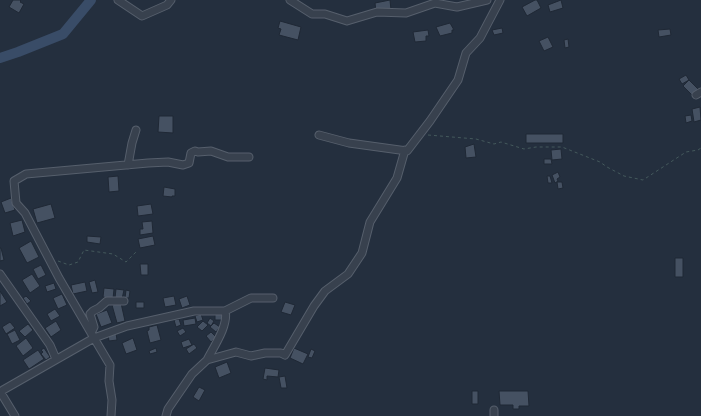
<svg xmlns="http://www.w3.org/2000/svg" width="701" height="416" font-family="Mulish,sans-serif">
  <rect width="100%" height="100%" fill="#242f3e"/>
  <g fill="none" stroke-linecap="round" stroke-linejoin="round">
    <path stroke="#394c67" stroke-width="10" d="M0,58L18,52L63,34L91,0"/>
  </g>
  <path fill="#455162" stroke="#1f2835" d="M13,0H20L21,1L20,2L24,4L19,13L9,7Z
    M390,0L391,10L376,12L375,3Z
    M535,0H537L541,8L527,16L522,7Z
    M561,0L563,8L550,12L548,5Z
    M280,21L301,27L298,40L279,35L281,29L278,28Z
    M450,23L454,30H452V33L440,36L436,27Z
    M502,28L503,33L494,35L492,30Z
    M670,29L671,35L659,37L658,30Z
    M428,30L429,36H426V41L415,42L413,32Z
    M548,37L553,47L544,51L539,41Z
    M568,39L569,47L565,48L564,40Z
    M686,75L689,80L682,84L679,79Z
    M689,80L698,89L692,95L683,86Z
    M700,107L701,120L694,122L692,109Z
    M691,115L692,121L686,123L685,116Z
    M159,116H173V133L158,132Z
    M526,134H563V143H526Z
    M474,144L476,157L466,158L465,147Z
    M561,149L562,159L552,160L551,150Z
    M544,159H551L552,164H544Z
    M558,172L560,177L557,179L558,181L555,183L552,175Z
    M118,176L119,191L109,192L108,177Z
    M547,176H550L552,183H548Z
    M557,182H562L563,188L558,189Z
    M164,187L175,189V196H172V197L163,196Z
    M11,198L15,210L5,213L1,202Z
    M51,204L55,218L37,223L33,209Z
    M151,204L153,214L138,216L137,206Z
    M22,220L25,232L13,236L10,223Z
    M152,221L153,233L140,235V229H143L142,222Z
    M87,236L101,237L100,244L87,242Z
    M153,236L155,245L140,248L138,239Z
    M31,241L39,257L27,263L19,248Z
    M0,248H1L4,260L0,261Z
    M675,258H683V277H675Z
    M140,264H148V275H141Z
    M41,265L46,275L38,279L33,269Z
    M32,274L40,286L30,293L22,280Z
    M95,280L98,292L92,293L89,282Z
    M85,282L87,291L73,294L71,285Z
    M54,283L56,289L47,292L45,286Z
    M104,288L114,289L113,299L103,297Z
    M116,289L124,290L122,299L115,298Z
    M126,290L130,291L129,298H125Z
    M0,291L7,302L0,306Z
    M62,294L67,305L58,309L53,298Z
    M26,296L31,301L27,304L23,298Z
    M174,296L176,305L165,307L163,298Z
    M187,296L190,305L182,308L179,299Z
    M136,302H144V308H136Z
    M285,302L295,305L291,315L281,312Z
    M121,303L125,321L117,323L112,305Z
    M55,309L60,316L51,321L47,314Z
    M107,310L112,323L101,327L96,314Z
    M201,314L203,320L197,322L195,316Z
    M215,314H223V320H215Z
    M195,318L196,324L184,326L183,320Z
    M210,318L214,321L211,326L207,323Z
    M179,319L181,325L176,327L174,320Z
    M56,321L61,330L51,337L45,328Z
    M203,321L208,325L202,331L197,327Z
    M10,322L15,328L6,334L2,327Z
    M214,323L220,327L216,332L210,327Z
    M28,324L33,330L25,337L19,331Z
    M157,325L161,340L150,343L147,331L149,330V327Z
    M183,328L186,332L180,336L177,331Z
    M15,330L20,340L12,344L7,334Z
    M211,332L216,337L211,342L206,336Z
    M116,333L117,340L109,341L108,334Z
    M26,338L33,348L23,356L16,346Z
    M133,338L137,350L126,354L122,343Z
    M189,339L192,345L183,348L181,342Z
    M194,344L197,348L189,354L186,349Z
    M44,348L50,357L46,360L41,354L43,352L41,350Z
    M156,348L157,352L150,354L149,351Z
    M294,348L308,354L303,364L290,358Z
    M311,349L315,351L312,358L308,357Z
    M38,350L44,359L29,369L23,360Z
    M227,362L231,373L219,378L215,367Z
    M265,368L279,370L278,377L267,376V380L263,379Z
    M285,376L287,388H281L279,377Z
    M199,387L205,390L199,401L193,397Z
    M472,391H478V404H472Z
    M499,391H528L529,406H519V409H513V405H500Z"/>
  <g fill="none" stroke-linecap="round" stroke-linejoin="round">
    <g stroke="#565f6c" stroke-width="9">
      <path id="minor" d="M118,0L142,16L167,5L171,0
        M290,0L312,14H325L347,21L377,12L406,13L435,3L457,7L487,0
        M696,95L701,92
        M319,135L349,143L407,151L430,121L458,80L466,53L480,38L500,0
        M128,165L132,143L136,130
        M0,274L50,345L56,359
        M91,333L94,327L90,314L93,311L99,308L107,301H124
        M207,360C213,348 229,325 225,311
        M494,410V416
        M15,416L1,393L3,390L94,338L59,278L25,213L16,203L14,181L26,174L148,163L168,162L183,165L189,163L191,153L195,151L198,152L211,151L228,157H249
        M111,416L112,400L109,381L110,365L94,338L127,326L194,311H225L251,298H273
        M166,416L168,409L192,374L207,360L236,352L251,356L265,353H281L285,355L314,306L325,291L348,274L362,253L370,222L397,178L405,150"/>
    </g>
    <path stroke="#44595c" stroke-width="1" stroke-dasharray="3 3" stroke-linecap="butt" d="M428,135L476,139L494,144L501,142L524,149L536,147H562L600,162L607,167L624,176L643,180L686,152L698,150L701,148
      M58,261L69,265L78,262L84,250L113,254L126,262L137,251"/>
    <use href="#minor" stroke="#38414e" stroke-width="7"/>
  </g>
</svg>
